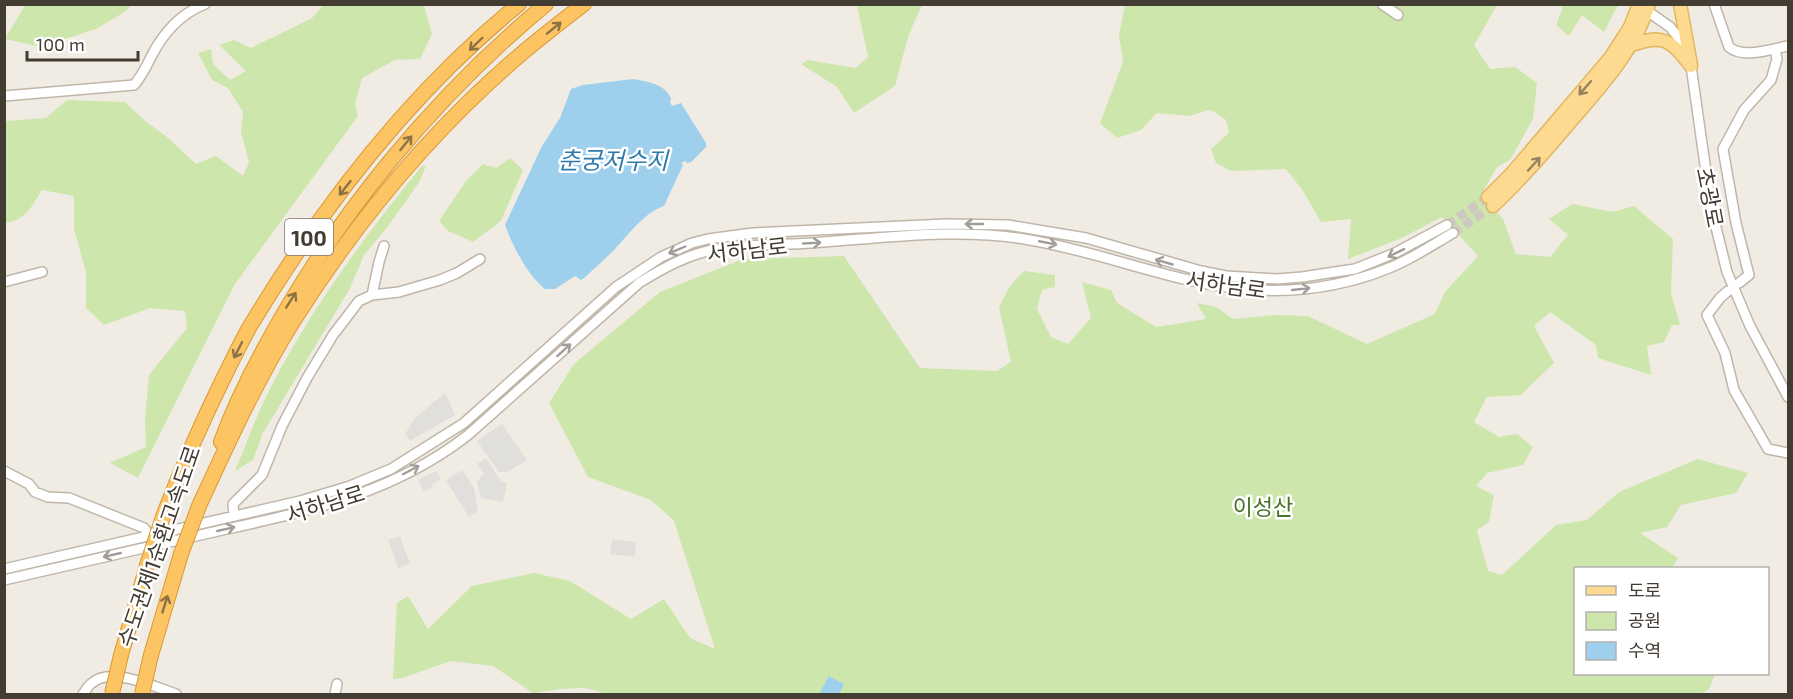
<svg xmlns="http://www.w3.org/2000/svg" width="1793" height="699" font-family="'Exo 2','Noto Sans KR',sans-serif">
  <rect width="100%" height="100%" fill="#f1ece3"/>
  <path fill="#cde6ab" d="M324,4L424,5L432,34L420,59L395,60L362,78L355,104L358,116L235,284L138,478L110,463L146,447L145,418L149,375L187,328L185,311L150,308L104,325L86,308V272L74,229V196L42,190C32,206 25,221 5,223V121L46,118L67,100L125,102L145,121L167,137L196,164L216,156L243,176L249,162L241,132L243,112L228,88L212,80L198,53L211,49L213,64L230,80L246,71L219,45L234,40L251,48L312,18Z
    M25,5V4L132,5L123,13L96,29L41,47L5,39Z
    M857,5H922L908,37L895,86L854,113L837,87L801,64L808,60L856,68L868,57Z
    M1125,5H1497L1474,45L1490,69L1515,67L1537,83L1533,119L1510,160L1497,167L1481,195L1503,219L1516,254L1550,257L1568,235L1549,219L1572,204L1613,212L1634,206L1673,239L1671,293L1680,325H1672L1664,342L1647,346L1651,375L1598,358L1596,345L1550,312L1534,326L1554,363L1521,395L1487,397L1474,422L1499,437L1517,434L1533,447L1523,465L1487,473L1476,486L1494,495L1489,522L1477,530L1488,571L1502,575L1556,525L1587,520L1619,492L1698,459L1748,473L1736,493L1681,505L1667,527L1640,533L1678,558L1672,568H1576V674H1715L1709,689L1701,694H603C588,682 551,691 533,693L493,666L451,661L402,678L393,679L397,603L408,596L428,629L472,586L534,573L570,581L631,619L664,599L690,638L715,649L674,521L651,500L588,477L549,403L574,364L660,292L743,259L844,256L920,368L997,371L1011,362L999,307L1010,286L1024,271L1055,275V287L1042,290L1037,309L1051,337L1068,344L1091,318L1082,282L1111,290L1117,303L1156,327L1206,319L1197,303L1216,307L1233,319L1275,315L1308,316L1367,344L1435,314L1445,292L1478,256L1442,217L1402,238L1348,259L1351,219L1321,222L1303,191L1286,169L1231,171L1216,163L1211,149L1229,133L1226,120L1213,111L1208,110L1190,116L1157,113L1141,130L1117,138L1100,123L1123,62L1119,35Z
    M1558,5L1618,4V5L1604,32L1582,15L1569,36L1556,25L1563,7Z
    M510,158L523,170L501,221L473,242L448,231L439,221L466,181L483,164L496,168Z
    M422,166H426L418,184L388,226L364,255L349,290L263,433L253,460L235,471C244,450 252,428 261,407C303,320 361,240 422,166Z"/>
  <path fill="#e1dfdb" d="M445,393L455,415L410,441L405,434L415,418Z
    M502,424L527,460L507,472H499L477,441Z
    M486,458L501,481L507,483L503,502L481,498L477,481L484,474L477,464Z
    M462,470L474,488L478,511L469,517L446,480Z
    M436,471L441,479L432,484L433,487L424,492L418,480Z
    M400,536L410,564L398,568L388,540Z
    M612,539L636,542L635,557L610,554Z"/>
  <path fill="#9ed0ee" d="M633,79C647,81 667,85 671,99L670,102L672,106L681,103L706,143V147L691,162L687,163L685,161L681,163L683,165L664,206C644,213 629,234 615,249C605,259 594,269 584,278L581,280L575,276L555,289H545C528,276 512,245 505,225L542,146L560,118L571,89L583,85Z
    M829,676L844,684L839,694H819Z"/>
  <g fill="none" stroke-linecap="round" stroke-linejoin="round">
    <path stroke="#cec9c0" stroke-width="9" stroke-dasharray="9 4.5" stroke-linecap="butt" d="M1447,225L1488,197
      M1453,233L1493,206"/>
    <g stroke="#bfb6a9" stroke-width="12">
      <path id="minor" d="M1382,4L1398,15
        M1714,4L1729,47C1743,59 1772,49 1788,46
        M1643,8L1670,27L1678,37L1691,66L1711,207L1727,272L1750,326L1788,397
        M4,96L134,85C142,76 146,67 151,57C163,33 180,14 205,4
        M4,282L42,272
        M1739,283L1749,275L1736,223L1723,149L1744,110L1771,80L1777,59L1775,49
        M1728,291L1720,298L1707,315L1725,353L1734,390L1768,449L1788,453
        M372,295L379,262L384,246
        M4,471L29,484L35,492L48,497L69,498L144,528L150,536
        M234,516L233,504L262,475L282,426L307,378L333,335L359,301L372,295L399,292L440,280L457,273L480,259
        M4,569L300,501L350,486L391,469L464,423L616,287L661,257L692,243L708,239L753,233L946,224L1008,225L1086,238L1201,271L1226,276L1277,279L1302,277L1355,269L1395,253L1447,225
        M4,580C73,564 141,548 209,533C303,512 390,496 468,435L639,283C663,268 688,254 717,249C748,244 781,245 812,243C884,238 959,227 1030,240C1083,249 1133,267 1184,279C1253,296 1323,295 1389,268C1412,259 1432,245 1453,233
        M83,694C86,691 88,685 92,683C111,666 155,687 176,694
        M335,694L337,684"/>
    </g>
    <g stroke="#e1b661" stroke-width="15">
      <path id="major" d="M1680,4L1691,65
        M1632,45C1664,33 1671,41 1691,66
        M1488,197L1512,173L1610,58L1630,27L1639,4
        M1493,206C1522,179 1547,150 1572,120C1602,85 1635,50 1649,4"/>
    </g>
    <g stroke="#da9833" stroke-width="16">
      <path id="highway" d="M221,442C233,409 248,378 265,347C335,217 432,99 546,4
        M199,506C228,443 257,379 294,320C356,222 431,131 520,55C540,38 562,21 584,4
        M164,514C182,467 202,422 224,377C232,361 240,344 249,328C321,208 410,93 519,4
        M121,655L148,562
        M151,655L181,554"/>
    </g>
    <use href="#minor" stroke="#fff" stroke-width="9"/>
    <use href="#major" stroke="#fdda90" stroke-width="12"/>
    <use href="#highway" stroke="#fcc463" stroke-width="14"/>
    <g stroke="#da9833" stroke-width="16" stroke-linecap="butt">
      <path id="highway-bridge" d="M181,554L199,506
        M148,562L164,514
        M112,694L121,655
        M142,694L151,655"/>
    </g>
    <use href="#highway-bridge" stroke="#fcc463" stroke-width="14"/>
  </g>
  <defs><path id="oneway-shaft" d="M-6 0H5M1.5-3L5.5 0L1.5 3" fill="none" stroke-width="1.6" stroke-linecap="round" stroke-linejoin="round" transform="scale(1.5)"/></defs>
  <g stroke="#8d7246">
    <use href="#oneway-shaft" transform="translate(554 28) rotate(-39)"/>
    <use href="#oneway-shaft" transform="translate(476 44) rotate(136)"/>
    <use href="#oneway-shaft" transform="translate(406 143) rotate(-51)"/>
    <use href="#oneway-shaft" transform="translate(345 188) rotate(128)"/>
    <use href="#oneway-shaft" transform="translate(291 300) rotate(-57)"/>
    <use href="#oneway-shaft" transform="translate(238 350) rotate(117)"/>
    <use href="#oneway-shaft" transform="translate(165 604) rotate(-73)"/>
  </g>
  <g stroke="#97835d">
    <use href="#oneway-shaft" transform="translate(1585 88) rotate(131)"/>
    <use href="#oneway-shaft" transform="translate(1534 164) rotate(-48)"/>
  </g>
  <g stroke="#a19e99">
    <use href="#oneway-shaft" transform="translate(974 224) rotate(-180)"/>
    <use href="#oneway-shaft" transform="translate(812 243) rotate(-3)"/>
    <use href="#oneway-shaft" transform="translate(1048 243) rotate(11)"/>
    <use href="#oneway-shaft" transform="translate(677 250) rotate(157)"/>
    <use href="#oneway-shaft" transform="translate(1396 253) rotate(154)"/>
    <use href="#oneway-shaft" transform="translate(1164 262) rotate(-164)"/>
    <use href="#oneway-shaft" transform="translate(1301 289) rotate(-6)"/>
    <use href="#oneway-shaft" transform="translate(564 350) rotate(-42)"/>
    <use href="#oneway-shaft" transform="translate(411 470) rotate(-28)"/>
    <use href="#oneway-shaft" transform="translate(226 529) rotate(-13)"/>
    <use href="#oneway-shaft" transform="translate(112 555) rotate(167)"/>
  </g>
  <g text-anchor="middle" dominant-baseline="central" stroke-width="5" stroke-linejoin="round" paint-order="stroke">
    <rect fill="#fff" stroke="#7b7670" stroke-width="1.5" x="285" y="219" width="48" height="36" rx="4.5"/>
    <g font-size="21" font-weight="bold" fill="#433c33">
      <text x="309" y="237">100</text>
    </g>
    <g font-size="22" fill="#433c33" stroke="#fff">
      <text transform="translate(1711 197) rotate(79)">초광로</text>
      <text transform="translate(747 249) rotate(-6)">서하남로</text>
      <text transform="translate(1226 284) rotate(8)">서하남로</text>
      <text transform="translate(325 503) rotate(-17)">서하남로</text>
      <text transform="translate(158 546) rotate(-71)">수도권제1순환고속도로</text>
    </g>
    <g font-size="22" fill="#477328" stroke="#fff">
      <text x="1263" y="506">이성산</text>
    </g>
    <g font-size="24" font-style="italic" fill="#2f7bac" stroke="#fff">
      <text x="613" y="159">춘궁저수지</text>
    </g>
  </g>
  <rect width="1793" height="699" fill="none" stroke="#433c33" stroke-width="12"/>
  <rect x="1574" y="567" width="195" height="108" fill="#ffffff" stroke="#b4b1ad" stroke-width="1.5"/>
  <rect x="1586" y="586" width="30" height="9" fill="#fdda90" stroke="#b4b1ad" stroke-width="1.5"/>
  <text x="1628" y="597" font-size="18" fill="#433c33">도로</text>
  <rect x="1586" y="612" width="30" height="18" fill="#cde6ab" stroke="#b4b1ad" stroke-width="1.5"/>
  <text x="1628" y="627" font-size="18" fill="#433c33">공원</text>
  <rect x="1586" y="642" width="30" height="18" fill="#9ed0ee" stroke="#b4b1ad" stroke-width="1.5"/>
  <text x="1628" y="657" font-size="18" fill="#433c33">수역</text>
  <path d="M27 51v9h111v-9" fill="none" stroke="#433c33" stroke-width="3"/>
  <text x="36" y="51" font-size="18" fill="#433c33" stroke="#ffffff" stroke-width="4.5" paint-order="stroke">100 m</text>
</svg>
